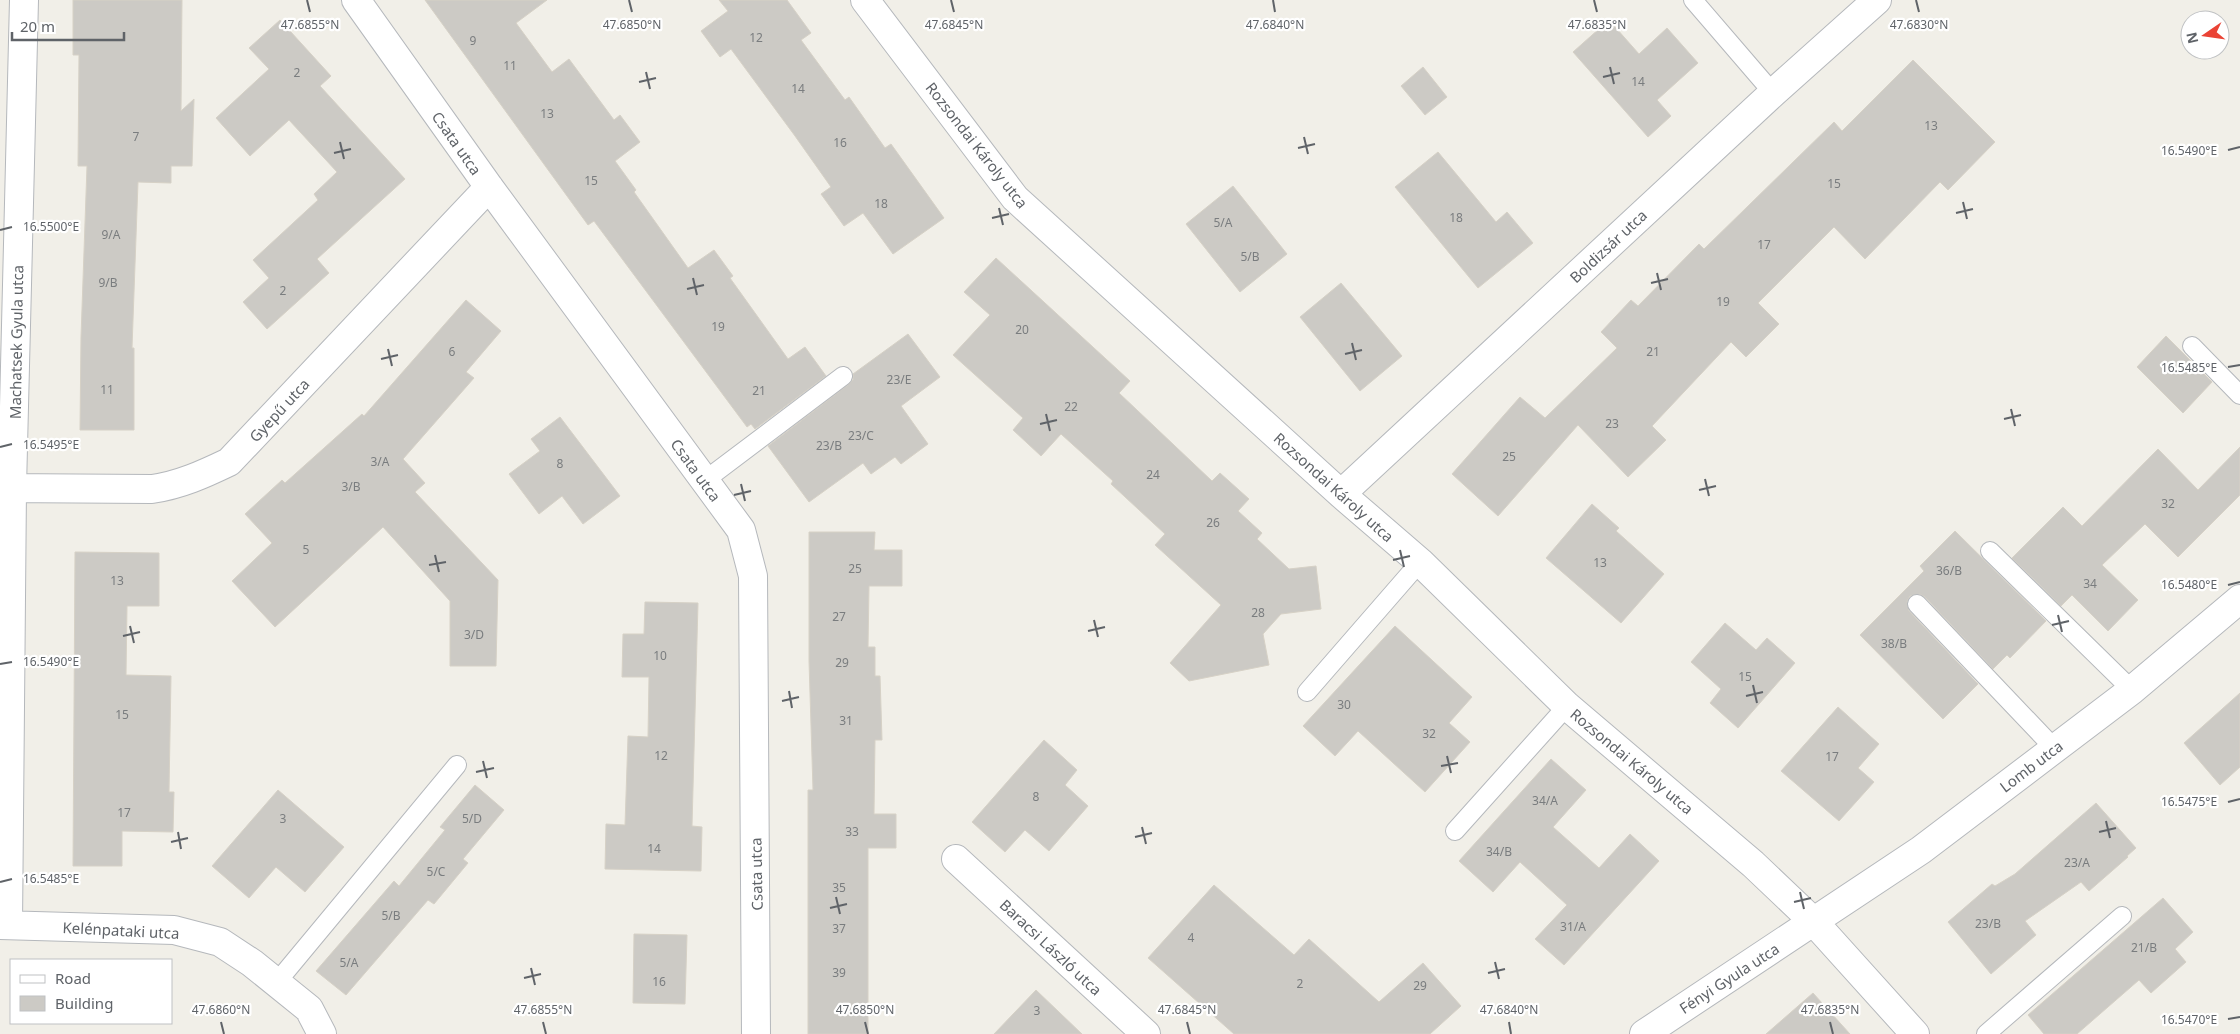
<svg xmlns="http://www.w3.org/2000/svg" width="2240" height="1034" font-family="'Noto Sans',sans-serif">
  <rect width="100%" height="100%" fill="#f1efe8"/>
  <path fill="#cccac5" stroke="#d6d1c6" d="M73,0H182L181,111L194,99L192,166H171V183L138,182L132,348H134V430H80L81,337L87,166H78L79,55H73Z
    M425,0H547L516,23L552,72L569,59L614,120L620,115L640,142L615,161L636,190L634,192L688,268L714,250L733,276L730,278L788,359L805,347L826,376L755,429L751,424L747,427L594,221L588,225Z
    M719,0H787L811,33L801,40L845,100L849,97L885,148L891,144L944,218L893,254L863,213L844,226L821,194L831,187L795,136L731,49L720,57L701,31L728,11Z
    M280,20L331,76L320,86L405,179L317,259L329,273L267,329L243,302L269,278L253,260L318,200L314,194L337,172L289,120L250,156L216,118L269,69L249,48Z
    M1609,20L1639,54L1667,28L1698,63L1657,100L1671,116L1648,137L1573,52Z
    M1913,60L1995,142L1948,190L1940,182L1865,259L1834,227L1758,303L1779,324L1746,357L1731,342L1652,426L1666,440L1628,477L1578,425L1498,516L1452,474L1520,397L1545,418L1617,348L1601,332L1631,300L1638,306L1699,244L1704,249L1834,122L1842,131Z
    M1423,67L1447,97L1425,115L1401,86Z
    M1438,152L1496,222L1507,212L1533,243L1478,288L1395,187Z
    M1233,186L1287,254L1240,292L1186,224Z
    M996,258L1130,381L1119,393L1212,481L1220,473L1249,499L1238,511L1262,533L1257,539L1289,569L1316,566L1321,609L1281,614L1263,634L1269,665L1189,681L1170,663L1221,605L1155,545L1165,534L1111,484L1113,481L1061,434L1041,456L1013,430L1023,418L953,355L990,315L964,292Z
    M1341,283L1402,356L1360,391L1300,317Z
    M466,300L501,331L466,372L474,378L403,459L425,483L415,492L498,580L496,666H450V601L383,527L275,627L232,581L272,543L245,514L282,480L285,483L362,414L364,416Z
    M908,334L940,377L901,406L928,444L901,464L895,457L871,474L863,463L809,502L768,446L849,384L853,380V374Z
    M2166,336L2212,382L2183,413L2137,367Z
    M560,417L620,496L583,524L562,496L539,514L509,474L540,451L531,439Z
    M2240,447V495L2178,557L2145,524L2102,565L2138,600L2108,631L2072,595L2061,606L2012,558L2063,507L2082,526L2158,449L2198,490Z
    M1592,504L1619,528L1616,531L1664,574L1621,623L1546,558Z
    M1955,531L2046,621L2010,658L2007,655L1993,669L1925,597L1920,594L1910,596L1907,601L1909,611L1978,684L1943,719L1860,635L1924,571L1920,566Z
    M809,532H875L874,550H902V586H869L868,647H875V676H880L882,740H875L874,814H896V848H868V1034H808V790H813L809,661Z
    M75,552L159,553V606H127L126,675L171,676L169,792H174L173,832L122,831V866H73Z
    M645,602L698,603L692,826L702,827L701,871L605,869L606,824L625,825L628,736L648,737L649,677H622L623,634H644Z
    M1725,623L1756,650L1767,638L1795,663L1738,728L1710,703L1721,689L1691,662Z
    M1395,626L1472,697L1449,723L1470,742L1425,792L1358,731L1335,756L1303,726Z
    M2240,693V767L2220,785L2184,743Z
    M1838,707L1879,744L1858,768L1874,782L1839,821L1781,771Z
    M1044,740L1077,770L1065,785L1088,806L1049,851L1025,830L1005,852L972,822Z
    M1551,759L1586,790L1553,827L1599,868L1630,834L1659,861L1564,965L1535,939L1567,905L1520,862L1493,892L1459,861Z
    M475,785L504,810L463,859L468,863L434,904L428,900L346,995L316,971L394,881L399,886L445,830L440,827Z
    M278,790L344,847L305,892L276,867L249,898L212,866Z
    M2096,803L2136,848L2127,856L2128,857L2089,891L2081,882L2025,921L2036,935L1991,974L1948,922L1992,884L1995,886L2015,874Z
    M1214,885L1294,955L1309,939L1379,1002L1423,963L1461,1006L1430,1034H1234L1148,958Z
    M2163,898L2193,932L2175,949L2186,962L2151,993L2139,980L2077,1034H2044L2028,1015Z
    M634,934L687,935L685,1004L633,1003Z
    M1036,990L1082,1034H994Z
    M1813,993L1850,1034H1766Z"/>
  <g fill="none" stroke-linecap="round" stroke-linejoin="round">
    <g stroke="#b5b8bc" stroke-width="20">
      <path id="service" d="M1693,0L1773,93
        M2192,346L2240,395
        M704,481L843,376
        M1990,551L2132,690
        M1917,604L2054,748
        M1307,692L1420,562
        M1455,831L1567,706
        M277,982L457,765
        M1986,1034L2122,916"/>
    </g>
    <g stroke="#b5b8bc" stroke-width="30">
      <path id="minor" d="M356,0L489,187L741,530L753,576L756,1034
        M865,0L1015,198L1341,494L1420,562L1567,706L1753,864L1814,922L1915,1034
        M0,488L152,489C180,485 204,474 229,462L489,187
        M1341,494L1773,93L1877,0
        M956,859L1146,1034
        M0,925L174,930L220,942L252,963L309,1009L322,1034
        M8,925L12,488L24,0
        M1644,1034L1921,850L2132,690L2240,599"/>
    </g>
    <use href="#service" stroke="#fff" stroke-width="18"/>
    <use href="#minor" stroke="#fff" stroke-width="28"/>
  </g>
  <path fill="none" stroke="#5f6368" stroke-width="2" d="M307,0L310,12M629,0L632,12M951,0L954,12M1273,0L1275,12M1594,0L1597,12M1916,0L1919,12M1610,67L1614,84M646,72L650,89M1603,77L1620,73M639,82L656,78M1304,137L1308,154M340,142L344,159M1298,148L1315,144M2228,150L2240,147M334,153L351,149M1963,202L1967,219M999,208L1003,225M1956,213L1973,209M992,218L1009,214M0,230L12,227M1657,273L1661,290M693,278L697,295M1651,283L1668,279M687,289L704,285M1352,343L1356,360M388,349L392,366M1345,354L1362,350M381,359L398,355M2228,367L2240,365M2011,409L2015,426M1046,414L1050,431M2004,419L2021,415M1040,424L1057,420M0,447L12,444M1705,479L1709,496M741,484L745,501M1699,490L1716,486M734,495L751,491M1400,550L1404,567M435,555L439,572M1393,560L1410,556M429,565L446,562M2228,585L2240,582M2058,615L2062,632M1094,620L1098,637M2052,625L2069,621M130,626L134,643M1088,631L1105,627M123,636L140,632M0,664L12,662M1753,685L1757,703M789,691L792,708M1746,696L1763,692M782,701L799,697M1447,756L1451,773M483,761L487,778M1441,766L1458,763M476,772L494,768M2228,802L2240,799M2106,821L2110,838M1142,827L1146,844M178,832L181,849M2099,832L2116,828M1135,837L1152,833M171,842L188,838M0,882L12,879M1800,892L1804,909M836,897L840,914M1794,902L1811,898M830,908L847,904M1495,962L1499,979M531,968L535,985M1488,973L1505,969M524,978L541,974M2228,1019L2240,1017M221,1022L224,1034M543,1022L546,1034M865,1022L868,1034M1187,1022L1190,1034M1509,1022L1511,1034M1830,1022L1833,1034"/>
  <g text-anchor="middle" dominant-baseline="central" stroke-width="4.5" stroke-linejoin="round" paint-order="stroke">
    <g font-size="12" fill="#7a7d7f">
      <text x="756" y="37">12</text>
      <text x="473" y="40">9</text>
      <text x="510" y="65">11</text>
      <text x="297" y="72">2</text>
      <text x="1638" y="81">14</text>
      <text x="798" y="88">14</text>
      <text x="547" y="113">13</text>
      <text x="1931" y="125">13</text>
      <text x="136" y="136">7</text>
      <text x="840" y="142">16</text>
      <text x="591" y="180">15</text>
      <text x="1834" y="183">15</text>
      <text x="881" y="203">18</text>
      <text x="1456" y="217">18</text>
      <text x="1223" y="222">5/A</text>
      <text x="111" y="234">9/A</text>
      <text x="1764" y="244">17</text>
      <text x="1250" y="256">5/B</text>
      <text x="108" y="282">9/B</text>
      <text x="283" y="290">2</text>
      <text x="1723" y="301">19</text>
      <text x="718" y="326">19</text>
      <text x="1022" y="329">20</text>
      <text x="452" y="351">6</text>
      <text x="1653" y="351">21</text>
      <text x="899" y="379">23/E</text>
      <text x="107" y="389">11</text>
      <text x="759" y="390">21</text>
      <text x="1071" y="406">22</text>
      <text x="1612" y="423">23</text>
      <text x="861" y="435">23/C</text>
      <text x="829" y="445">23/B</text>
      <text x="1509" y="456">25</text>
      <text x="380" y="461">3/A</text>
      <text x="560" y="463">8</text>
      <text x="1153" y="474">24</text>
      <text x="351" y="486">3/B</text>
      <text x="2168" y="503">32</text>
      <text x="1213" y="522">26</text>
      <text x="306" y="549">5</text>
      <text x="1600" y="562">13</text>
      <text x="855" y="568">25</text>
      <text x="1949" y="570">36/B</text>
      <text x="117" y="580">13</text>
      <text x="2090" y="583">34</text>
      <text x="1258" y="612">28</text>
      <text x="839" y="616">27</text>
      <text x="474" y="634">3/D</text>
      <text x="1894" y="643">38/B</text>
      <text x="660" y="655">10</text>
      <text x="842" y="662">29</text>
      <text x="1745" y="676">15</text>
      <text x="1344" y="704">30</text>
      <text x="122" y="714">15</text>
      <text x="846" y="720">31</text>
      <text x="1429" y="733">32</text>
      <text x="661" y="755">12</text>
      <text x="1832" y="756">17</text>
      <text x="1036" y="796">8</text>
      <text x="1545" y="800">34/A</text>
      <text x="124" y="812">17</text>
      <text x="283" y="818">3</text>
      <text x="472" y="818">5/D</text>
      <text x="852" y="831">33</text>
      <text x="654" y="848">14</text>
      <text x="1499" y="851">34/B</text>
      <text x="2077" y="862">23/A</text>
      <text x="436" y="871">5/C</text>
      <text x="839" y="887">35</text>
      <text x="391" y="915">5/B</text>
      <text x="1988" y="923">23/B</text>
      <text x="1573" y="926">31/A</text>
      <text x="839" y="928">37</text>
      <text x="1191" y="937">4</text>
      <text x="2144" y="947">21/B</text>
      <text x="349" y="962">5/A</text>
      <text x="839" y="972">39</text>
      <text x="659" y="981">16</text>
      <text x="1300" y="983">2</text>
      <text x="1420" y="985">29</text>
      <text x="1037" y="1010">3</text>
    </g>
    <g font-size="15" fill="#5f6368" stroke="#fff">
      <text transform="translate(457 143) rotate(55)">Csata utca</text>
      <text transform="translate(977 145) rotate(52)">Rozsondai Károly utca</text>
      <text transform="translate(1608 246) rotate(-43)">Boldizsár utca</text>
      <text transform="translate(16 342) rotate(-89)">Machatsek Gyula utca</text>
      <text transform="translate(279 410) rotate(-47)">Gyepű utca</text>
      <text transform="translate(696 470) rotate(54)">Csata utca</text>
      <text transform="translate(1334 487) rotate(42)">Rozsondai Károly utca</text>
      <text transform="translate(1632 761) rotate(40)">Rozsondai Károly utca</text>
      <text transform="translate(2031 766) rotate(-37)">Lomb utca</text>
      <text transform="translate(756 874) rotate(-91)">Csata utca</text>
      <text transform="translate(121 930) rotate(3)">Kelénpataki utca</text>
      <text transform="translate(1051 947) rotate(43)">Baracsi László utca</text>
      <text transform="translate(1729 978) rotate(-33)">Fényi Gyula utca</text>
    </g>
  </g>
  <g font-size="12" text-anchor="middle" fill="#5f6368" stroke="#fff" stroke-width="4.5" stroke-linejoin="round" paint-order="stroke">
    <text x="310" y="29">47.6855°N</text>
    <text x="632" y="29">47.6850°N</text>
    <text x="954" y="29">47.6845°N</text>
    <text x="1275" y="29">47.6840°N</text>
    <text x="1597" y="29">47.6835°N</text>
    <text x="1919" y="29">47.6830°N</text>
    <text x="2189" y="155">16.5490°E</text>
    <text x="51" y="231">16.5500°E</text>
    <text x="2189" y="372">16.5485°E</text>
    <text x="51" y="449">16.5495°E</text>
    <text x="2189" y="589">16.5480°E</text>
    <text x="51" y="666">16.5490°E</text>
    <text x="2189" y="806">16.5475°E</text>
    <text x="51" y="883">16.5485°E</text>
    <text x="221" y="1014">47.6860°N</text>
    <text x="543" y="1014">47.6855°N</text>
    <text x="865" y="1014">47.6850°N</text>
    <text x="1187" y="1014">47.6845°N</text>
    <text x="1509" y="1014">47.6840°N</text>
    <text x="1830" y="1014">47.6835°N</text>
    <text x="2189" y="1024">16.5470°E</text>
  </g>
  <rect x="10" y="959" width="162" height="65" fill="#ffffff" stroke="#bfc1c3"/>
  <rect x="20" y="975" width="25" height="8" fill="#ffffff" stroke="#bfc1c3"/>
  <text x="55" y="984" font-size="15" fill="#5f6368">Road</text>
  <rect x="20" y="996" width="25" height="15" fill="#cccac5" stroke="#bfc1c3"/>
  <text x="55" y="1009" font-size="15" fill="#5f6368">Building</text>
  <g transform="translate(2205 35) rotate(257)"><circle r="24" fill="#ffffff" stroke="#bfc1c3"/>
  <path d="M0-4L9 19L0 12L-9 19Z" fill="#ea4335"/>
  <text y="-8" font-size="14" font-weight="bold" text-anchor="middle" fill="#5f6368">N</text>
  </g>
  <path d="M12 32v8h112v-8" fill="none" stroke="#5f6368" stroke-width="2.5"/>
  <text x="20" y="32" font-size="15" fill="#5f6368" stroke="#ffffff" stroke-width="4" paint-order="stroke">20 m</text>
</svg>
